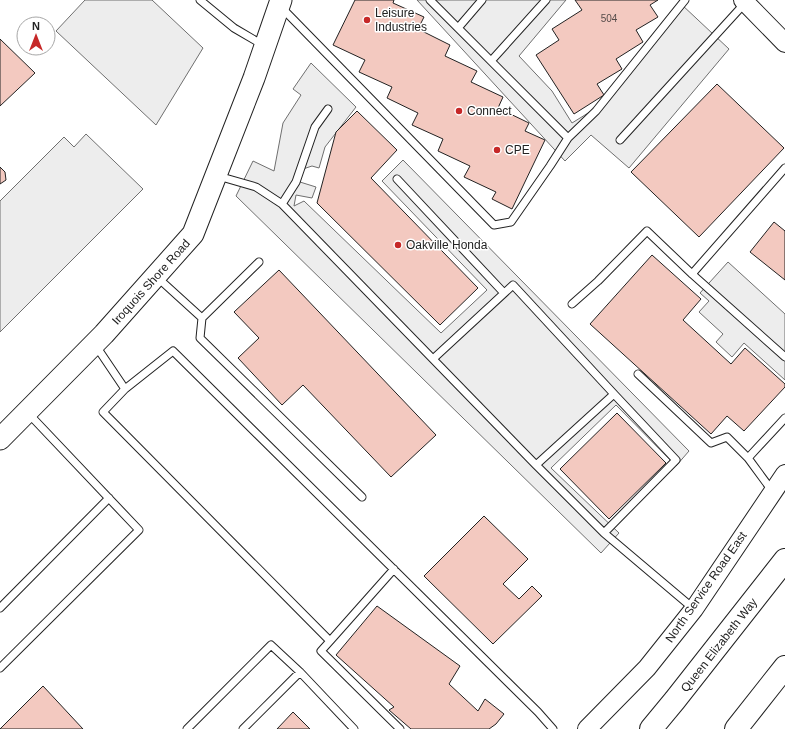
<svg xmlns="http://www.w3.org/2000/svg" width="785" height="729" font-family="Helvetica,sans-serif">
  <rect width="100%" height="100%" fill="#fff"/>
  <path fill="#ededed" stroke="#6f6f6f" d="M85,0H152L203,48L156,125L56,31Z
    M417,0H566L519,56L552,91L572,123L609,100L681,4L729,49L629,168L591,135L565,161Z
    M311,63L356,107L325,147L319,168L312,166L303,169L300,182L316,187L312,198L296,195L294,206L304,201L441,333L487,290L382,181L403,160L689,451L676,466L616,405L551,468L619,533L601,553L236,196L253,161L274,171L283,123L301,95L293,89Z
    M86,134L143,189L0,332V201L64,137L74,147Z
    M728,262L785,314V380L744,343L732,357L716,342L723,334L699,312L709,301L700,293Z"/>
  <path fill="#f3c9c0" stroke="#222" d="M355,0H394L393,3L424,17L418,29L450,45L445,56L477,71L471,82L503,97L498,108L529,123L525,131L545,140L512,209L492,199L496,192L464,177L470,166L438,151L443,139L412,125L418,113L387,98L392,87L359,72L365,60L333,45Z
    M575,0H658L650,5L658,17L636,30L643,42L616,59L622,69L597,84L604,95L574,114L536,55L559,40L552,29L582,10Z
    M0,39L35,73L0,106Z
    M717,84L784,148L699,237L631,172Z
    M357,111L397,150L371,178L478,288L440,325L317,203L336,132Z
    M0,167L5,172L6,180L0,184Z
    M774,222L785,231V230V280L750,252Z
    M652,255L701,299L683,320L731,364L745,348L785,384V387L744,431L727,416L711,434L590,324Z
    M279,270L436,435L391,477L303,385L282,405L238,358L259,338L234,312Z
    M617,413L666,463L609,519L560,469Z
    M484,516L528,559L503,584L519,599L532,586L542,596L493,644L424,576Z
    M377,606L460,666L449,684L478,711L485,699L504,714L496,724L489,729H411L389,710L394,707L336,655Z
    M43,686L83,729H0Z
    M293,712L310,729H277Z"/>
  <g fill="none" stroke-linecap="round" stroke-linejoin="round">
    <g stroke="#222" stroke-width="9">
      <path id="service" d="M200,0L234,28L263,45
        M430,0L568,138
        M281,7L494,225L511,222L550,166L568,138L596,111L685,0
        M458,28L482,0
        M491,61L546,0
        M620,140L745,3
        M218,176L256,187L282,204L536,465
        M397,179L504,293
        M282,204L296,182L315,127L328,109
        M692,274L785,168
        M158,278L202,318L259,262
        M572,304L598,281L647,231L692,274L785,357
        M202,318L200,338L362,497
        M96,346L125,389L103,412L330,641L321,651L400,729
        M433,359L513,285L614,394
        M638,374L711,443L727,437L748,458L773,492
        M125,389L173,351L538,712L553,729
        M748,458L785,418
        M604,533L676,460L614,394L536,465L604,533L694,609
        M0,608L109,498
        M330,641L394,569
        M0,668L139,530L28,413
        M187,729L271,645L300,672L354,729
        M243,729L300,672"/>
    </g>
    <g stroke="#222" stroke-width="20">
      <path id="tertiary" d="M743,0L785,43
        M587,729L647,668L694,609L785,474"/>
    </g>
    <g stroke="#222" stroke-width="23">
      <path id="secondary" d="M0,439L104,334L193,234L254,78L281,0"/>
    </g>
    <g stroke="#222" stroke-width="24">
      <path id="motorway" d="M651,729L675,700L785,560
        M736,729L785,667"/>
    </g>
    <use href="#service" stroke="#fff" stroke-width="7"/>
    <use href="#tertiary" stroke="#fff" stroke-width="18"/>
    <use href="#secondary" stroke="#fff" stroke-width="21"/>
    <use href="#motorway" stroke="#fff" stroke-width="22"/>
  </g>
  <g fill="#c62828" stroke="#fff" stroke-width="1.5">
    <circle cx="367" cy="20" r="4"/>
    <circle cx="459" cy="111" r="4"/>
    <circle cx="497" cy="150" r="4"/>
    <circle cx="398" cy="245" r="4"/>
  </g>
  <g text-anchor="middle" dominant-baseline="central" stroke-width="3" stroke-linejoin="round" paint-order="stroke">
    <g font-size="10" fill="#564c4a">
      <text x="609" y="18">504</text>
    </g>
    <g font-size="12" fill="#222" stroke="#fff" text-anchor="start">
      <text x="375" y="13">Leisure<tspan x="375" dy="14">Industries</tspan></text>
      <text x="467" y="111">Connect</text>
      <text x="505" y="150">CPE</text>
      <text x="406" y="245">Oakville Honda</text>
    </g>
    <g font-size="12" fill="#222" stroke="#fff">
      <text transform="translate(151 282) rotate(-48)">Iroquois Shore Road</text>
      <text transform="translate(706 587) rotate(-55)">North Service Road East</text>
      <text transform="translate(719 645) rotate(-52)">Queen Elizabeth Way</text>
    </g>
  </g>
  <g transform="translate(36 36)"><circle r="19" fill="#ffffff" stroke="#a7a7a7"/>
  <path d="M0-3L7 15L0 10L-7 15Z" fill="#c62828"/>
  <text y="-6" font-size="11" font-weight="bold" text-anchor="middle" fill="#222222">N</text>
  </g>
</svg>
